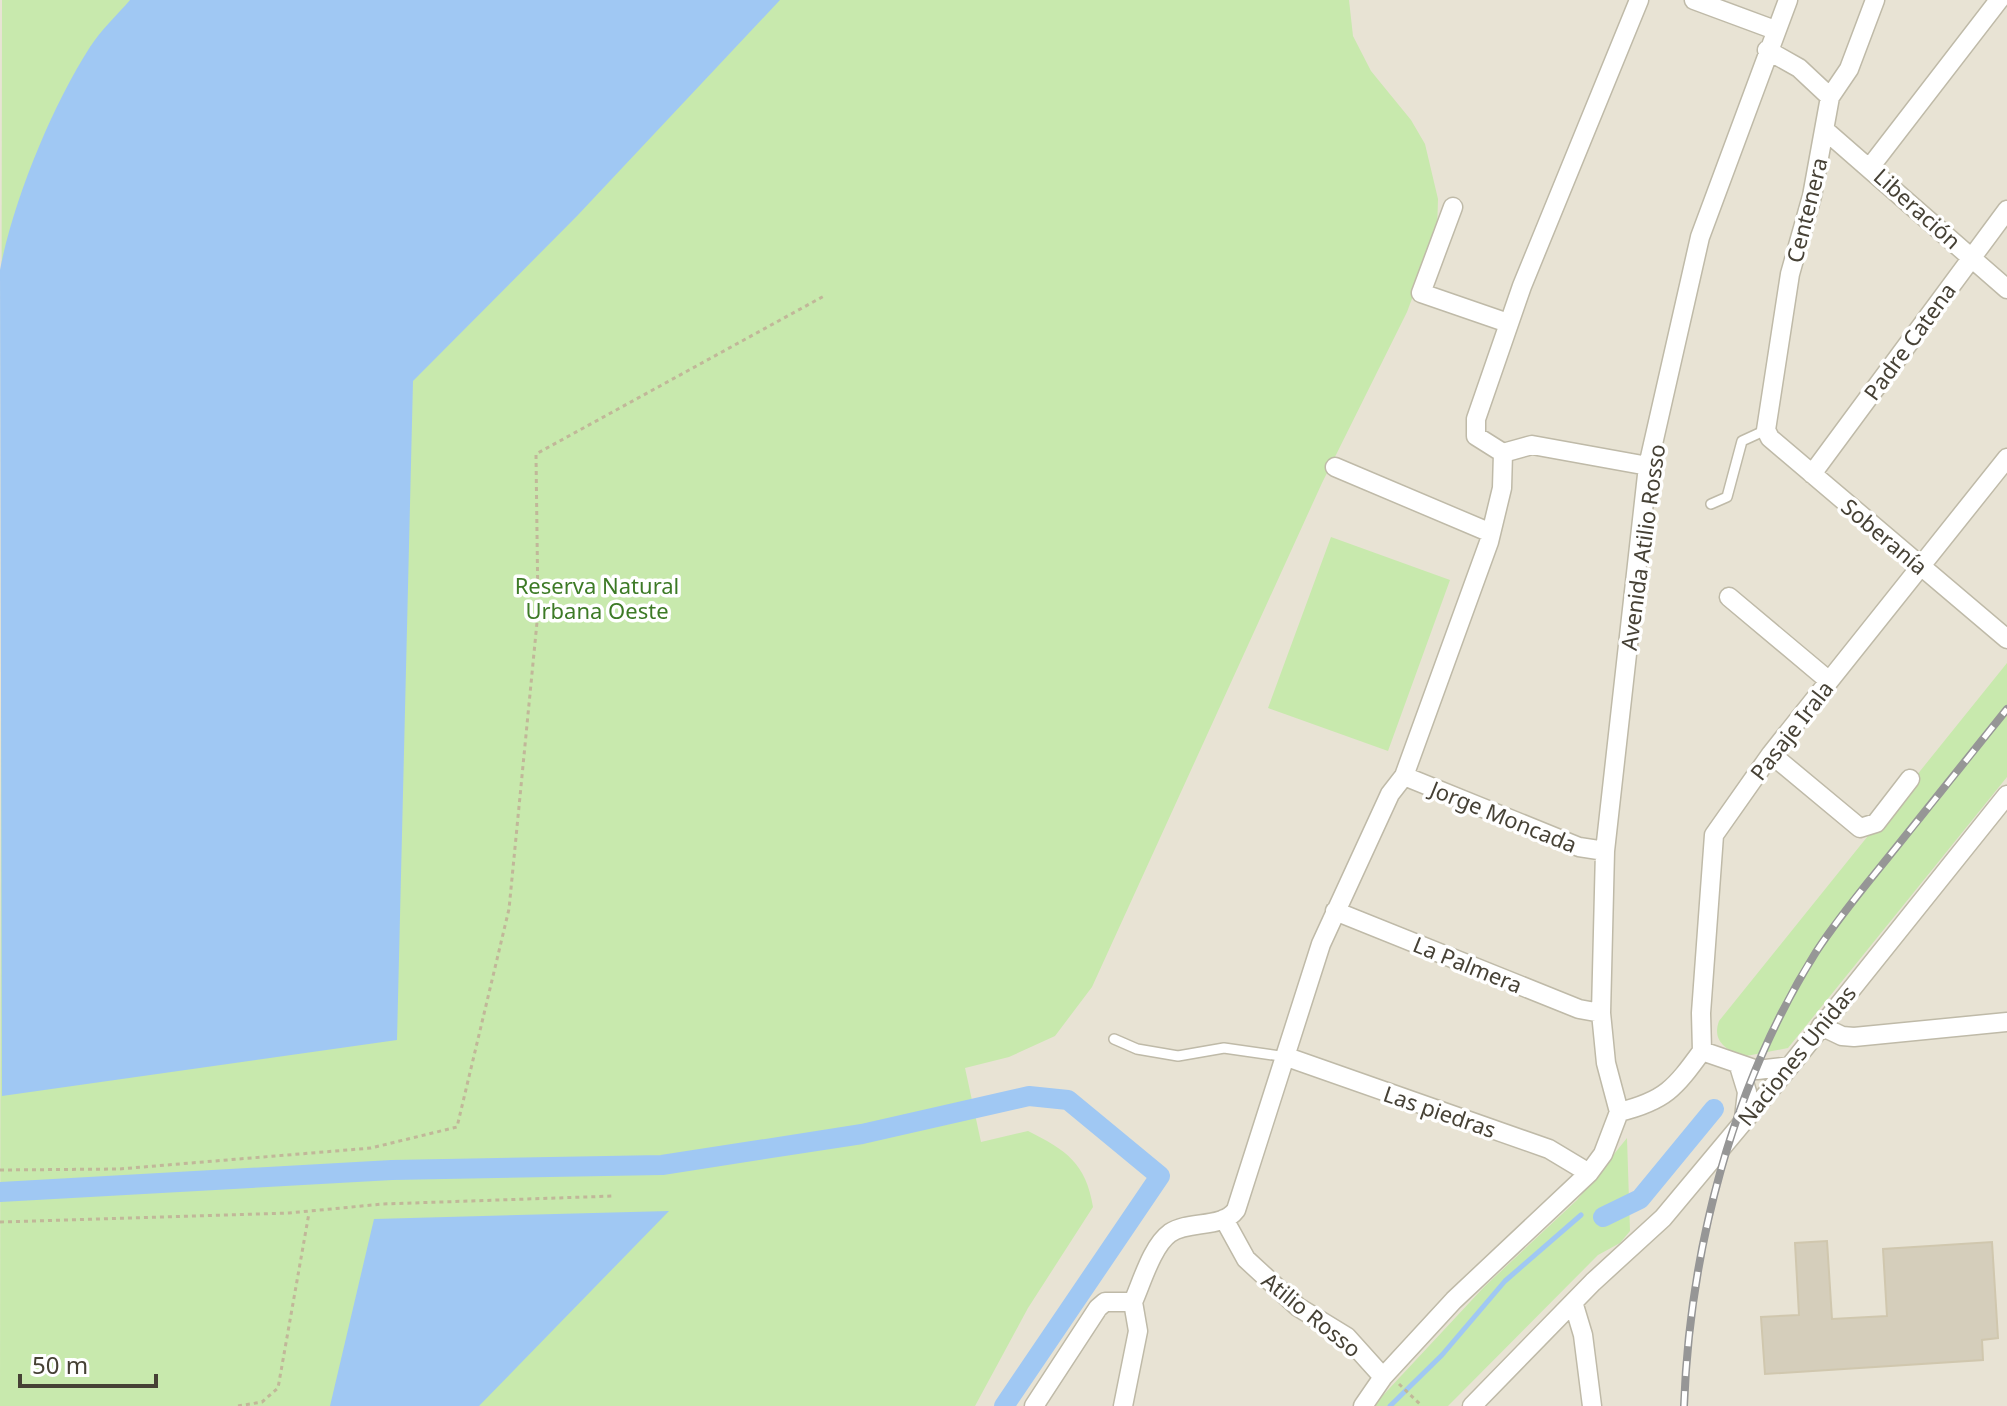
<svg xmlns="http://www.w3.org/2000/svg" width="2007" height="1406" font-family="'Noto Sans',sans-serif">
  <rect width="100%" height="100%" fill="#f3f1e6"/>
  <path fill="#e8e3d4" d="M0,0H2007V1406H0Z"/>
  <path fill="#c8e9ad" d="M2,0H1349L1353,36L1371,71L1411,120L1425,144L1438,199L1437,232L1407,312L1322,483L1092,987L1055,1036L1009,1057L965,1068L981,1142L1028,1131C1066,1150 1086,1163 1093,1207L1028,1308L975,1406H0Z
    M1331,537L1450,580L1388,751L1268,708Z
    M2007,663V777L1788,1048L1741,1057C1725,1048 1712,1041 1719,1021Z
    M1627,1138L1630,1231L1620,1243L1598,1255L1448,1406H1373L1484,1287L1577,1200Z"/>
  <path fill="#a0c8f3" d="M130,0H780L577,216L413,381L397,1040L2,1096L0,270C13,201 52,106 90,47C101,30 117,15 130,0Z
    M669,1211L479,1406H330L374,1219Z"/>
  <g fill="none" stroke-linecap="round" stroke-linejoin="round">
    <path stroke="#a0c8f3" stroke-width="5" d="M1390,1406L1442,1355L1505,1281L1581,1215"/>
    <path stroke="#a0c8f3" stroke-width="20" d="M0,1192L392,1170L662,1165L862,1134L1029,1096L1068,1100L1160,1176L1004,1406
      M1603,1217L1640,1199L1714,1109"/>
  </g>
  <path fill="#d5cebb" stroke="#d0c7ae" stroke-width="2" d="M1827,1241L1832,1319L1887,1316L1883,1249L1992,1242L1998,1338L1982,1340L1983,1360L1765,1374L1761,1317L1799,1315L1795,1243Z"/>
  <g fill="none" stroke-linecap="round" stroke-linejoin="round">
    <g stroke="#bfbaa8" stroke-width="12">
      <path id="lane" d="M1711,504L1727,497L1742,441L1766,430
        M1114,1039L1137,1049L1178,1056L1224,1048L1287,1057"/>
    </g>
    <g stroke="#bfbaa8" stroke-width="21">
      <path id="street" d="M1694,0L1775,30
        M1875,0L1849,69L1830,97L1812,196L1790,274L1766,430L1770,438L2007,639
        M1767,50L1799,68L1830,97
        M1826,131L2007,289
        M1871,166L1999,0
        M1453,207L1421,293L1508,323
        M1503,453L1476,436V419L1522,286L1639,0
        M1503,453L1532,445L1648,466
        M1335,467L1491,533
        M1812,474L2007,210
        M1729,597L1828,680
        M1771,754L1860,828L1876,823L1910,779
        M1404,776L1579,847L1605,851
        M1335,911L1579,1009L1601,1013
        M1821,1026L1842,1036L1854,1037L2007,1022
        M1702,1051L1701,1013L1714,835L1771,754L2007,458
        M1702,1051L1757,1070L1790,1066
        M1287,1057L1549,1149L1589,1173
        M1739,1066L1747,1092L1744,1118
        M1619,1112L1606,1063L1601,1013L1605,851L1648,466L1700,237L1788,0
        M1619,1112C1665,1101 1675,1088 1702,1051
        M1224,1219L1246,1259L1298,1307L1347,1337L1383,1377L1363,1406
        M1574,1305L1583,1335L1592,1406
        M1383,1377L1454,1300L1589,1173L1603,1154L1619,1112
        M1034,1406L1098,1308L1105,1302H1133C1142,1282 1152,1246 1170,1233C1189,1220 1222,1229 1236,1210L1321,944L1390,794L1404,776L1489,542L1502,488L1503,453
        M1123,1406L1138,1331L1133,1302
        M1472,1406L1593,1282L1663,1218L1790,1066L2007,795"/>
    </g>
    <path stroke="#c1b799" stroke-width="3" stroke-dasharray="4 4" stroke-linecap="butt" d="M0,1170L119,1169L371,1148L457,1127L509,909L538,612L536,454L824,296
      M0,1222L289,1213L383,1204L614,1196
      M1399,1384L1422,1406
      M238,1406L262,1402L278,1388L309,1213"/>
    <use href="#lane" stroke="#fff" stroke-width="9"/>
    <use href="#street" stroke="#fff" stroke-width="18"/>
    <g stroke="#969696" stroke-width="8">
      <path id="rail" d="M1684,1406C1690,1249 1732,1086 1816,952C1838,918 1865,886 1890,855C1929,807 1968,758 2007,709"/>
    </g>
    <use href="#rail" stroke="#fff" stroke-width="5" stroke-dasharray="15" stroke-linecap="butt"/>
  </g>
  <g text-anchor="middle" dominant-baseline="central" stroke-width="7" stroke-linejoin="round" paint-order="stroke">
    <g font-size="22" fill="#464135" stroke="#fff">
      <text transform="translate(1918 208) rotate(42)">Liberación</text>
      <text transform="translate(1806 210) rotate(-76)">Centenera</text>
      <text transform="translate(1909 341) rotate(-54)">Padre Catena</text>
      <text transform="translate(1885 536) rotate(40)">Soberanía</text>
      <text transform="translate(1642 547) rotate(-82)">Avenida Atilio Rosso</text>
      <text transform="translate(1791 730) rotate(-52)">Pasaje Irala</text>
      <text transform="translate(1504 816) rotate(22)">Jorge Moncada</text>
      <text transform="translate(1468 964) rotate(22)">La Palmera</text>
      <text transform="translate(1796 1055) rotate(-51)">Naciones Unidas</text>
      <text transform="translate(1440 1111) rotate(19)">Las piedras</text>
      <text transform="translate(1312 1314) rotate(39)">Atilio Rosso</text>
    </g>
    <g font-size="22" fill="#3d7a26" stroke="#fff">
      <text x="597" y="585">Reserva Natural<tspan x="597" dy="25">Urbana Oeste</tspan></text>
    </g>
  </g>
  <path d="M20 1374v12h136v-12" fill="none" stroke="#464135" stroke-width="4"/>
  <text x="32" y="1374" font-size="24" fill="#464135" stroke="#ffffff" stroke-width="6" paint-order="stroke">50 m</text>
</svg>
